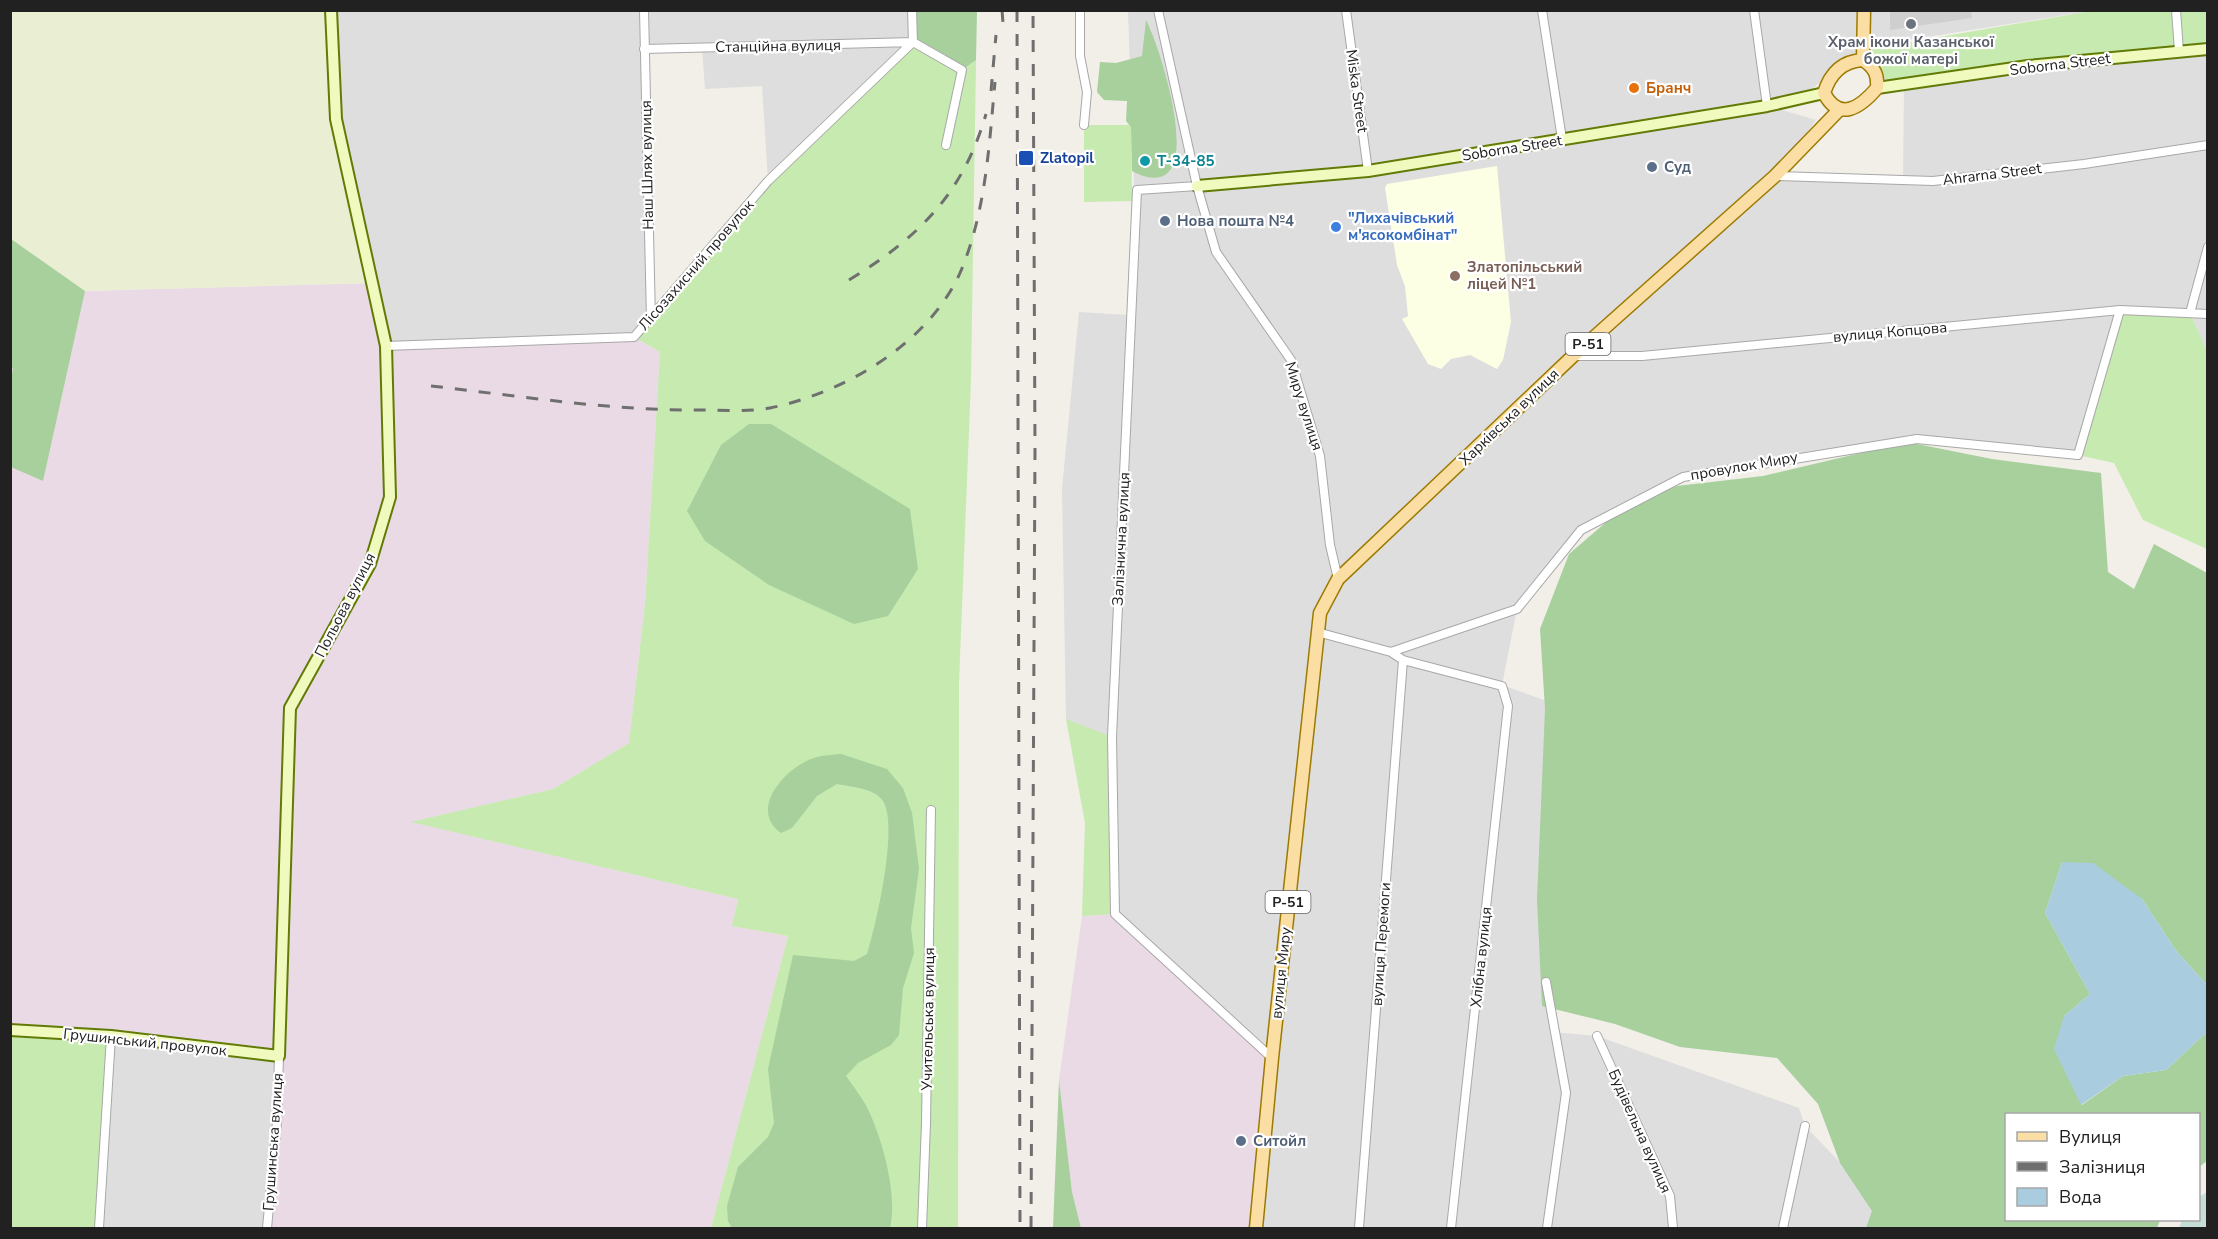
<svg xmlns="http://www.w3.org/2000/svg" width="2218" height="1239" font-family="'Nunito Sans',sans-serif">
  <rect width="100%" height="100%" fill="#f1efe8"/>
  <path fill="#dfdede" d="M331,11H912L913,42L768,181L762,86L705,89L702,48L644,49L651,320L634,337L386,346L336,119Z
    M1128,11H2091L1864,47L1808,92L1769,106L1816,120L1776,175L1903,180L1904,85L2207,49V351L2190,313L2078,455L1917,439L1683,477L1581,530L1517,609L1502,685L1555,704L1552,1032L1597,1036L1799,1108L1805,1126L1881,1205L1878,1228H1256L1115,914L1066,719L1062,489L1079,312L1128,315L1134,182Z
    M111,1036L279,1056L267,1228H99Z"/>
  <path fill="#eadae5" d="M372,283L386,346L634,337L660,352L645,604L629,743L553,789L413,822L738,899L733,926L788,936L711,1228H267L279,1056L11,1030L10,314L85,291Z
    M1115,914L1272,1058L1256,1228H1081L1072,1192L1059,1080L1082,916Z"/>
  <path fill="#fcffe3" d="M1497,166L1511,322L1503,360L1497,369L1470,355L1451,359L1441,369L1428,364L1402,319L1408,316L1405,286L1397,265L1385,188L1387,184Z"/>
  <path fill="#cfcfcf" d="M1890,11H1971L1972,18L1890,30Z"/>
  <path fill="#eaefd4" d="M11,11H332L336,119L372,283L85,291L11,239Z"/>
  <path fill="#c6eaaf" d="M2091,11H2207V49L1889,84L1874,63L1870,49Z
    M913,42L962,70L976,60L971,379L959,683L958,1228H711L788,936L732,926L738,899L411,822L553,789L629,743L645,604L660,352L634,337L768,181Z
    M1084,125H1131L1132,201L1084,202Z
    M2120,310L2190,313L2207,351V549L2143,520L2114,463L2078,455Z
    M1066,719L1112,737L1115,914L1082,916L1085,823Z
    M10,1031L111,1036L99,1228H11Z"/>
  <path fill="#a7d09d" d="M912,11H977L976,60L962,70L913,42Z
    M1146,20C1161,48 1214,213 1132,171L1131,127L1126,121L1127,101L1104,100L1097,92L1100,62L1116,63L1142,56Z
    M11,239L85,291L43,481L11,467L10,387L13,368L10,366Z
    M749,424H771L910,509L918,569L888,616L854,624L769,585L705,541L687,511L721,445Z
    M1907,442L1992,459L2101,473L2108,572L2134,589L2154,544L2207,573V985L2177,952L2142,899L2062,862L2045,913L2090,994L2064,1016L2082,1105L2123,1076L2166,1070L2207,1032V1161L2199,1167L2198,1114H2006V1220H2160L2157,1228H1866L1872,1211L1840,1163L1818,1104L1777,1058L1680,1047L1615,1024L1542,1006L1537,900L1545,709L1540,629L1569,554L1625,506L1677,486L1763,476Z
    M841,754L887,769L903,788L912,813L919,869L911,928L914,953L903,988L899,1035L891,1045L858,1063L846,1076C853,1086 861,1096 867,1107C882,1138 898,1194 890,1228H732L728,1221L727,1206L738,1167L768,1137L774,1123L768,1069L793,955L854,961L867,954C876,925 899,826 883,801C875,788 851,787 837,784L817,796L792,828L781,833C747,809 787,765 817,757C824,755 833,755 841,754Z
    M1059,1080L1072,1192L1081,1228H1053Z"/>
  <path fill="#c5dfd6" d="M2207,1192V1228H2179L2182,1220H2198L2199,1197Z"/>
  <path fill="#a9cdde" d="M2062,862L2093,863L2142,899L2177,952L2207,985V1032L2166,1070L2123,1076L2081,1105L2054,1049L2064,1016L2090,994L2045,913Z"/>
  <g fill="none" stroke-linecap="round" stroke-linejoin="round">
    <g stroke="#a8a8a8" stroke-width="10">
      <path id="street" d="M644,10L651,320
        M1080,10V56L1087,92L1084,125
        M1158,10L1197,186L1137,190L1112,737L1115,914L1272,1058
        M1346,10L1368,171
        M1542,10L1562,139
        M1754,10L1767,106
        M2176,10L2179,51
        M913,42L962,70L946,145
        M644,49L913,42
        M1775,176L1933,181L2084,164L2208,145
        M1197,186L1216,252L1291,360L1320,456L1330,545L1338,579
        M2190,313L2208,247
        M386,346L634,337L768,181L913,42L912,10
        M1573,356H1642L2120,310L2208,314
        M1317,632L1391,652L1517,609L1581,530L1683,477L1917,439L2078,455L2120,310
        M1391,652L1403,660L1502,686L1508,706L1451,1228
        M1546,982L1566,1093L1547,1228
        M1597,1036L1670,1196L1673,1228
        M99,1228L111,1036
        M267,1228L277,1122L279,1056
        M922,1228L926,1123L931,810
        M1359,1228L1403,660
        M1783,1228L1805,1126"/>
    </g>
    <g stroke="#627b06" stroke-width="14">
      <path id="secondary" d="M1877,88L2028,66L2208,49
        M1197,186L1368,171L1767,106L1824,93
        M10,1030L111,1036L279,1056L290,708L370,564L390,497L386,346L336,119L331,10"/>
    </g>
    <g stroke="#9d7a01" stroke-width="15">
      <path id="primary" d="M1863,60C1875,68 1878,75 1877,88C1860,108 1839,122 1824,93C1830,74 1842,61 1863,60Z
        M1863,60L1864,10
        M1256,1228L1272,1058L1320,613L1338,579L1573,356L1775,176L1839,110"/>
    </g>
    <use href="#street" stroke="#fff" stroke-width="8"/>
    <use href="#secondary" stroke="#f0fabe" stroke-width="10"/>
    <use href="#primary" stroke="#fbdea3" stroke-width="12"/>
    <path stroke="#6f6f6f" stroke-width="3" stroke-dasharray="12 12" stroke-linecap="butt" d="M1002,10L1003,23
      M1017,10L1020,1228
      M991,91L996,35
      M849,280C918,238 963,194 986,114
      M431,386C521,396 611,411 702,410C724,410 748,412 770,408C844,393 928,344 960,273C986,212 989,146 995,82
      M1031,1228L1035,449L1033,10"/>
  </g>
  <circle fill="#6b7280" stroke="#fff" stroke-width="2" cx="1911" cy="24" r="6"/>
  <circle fill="#e8710a" stroke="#fff" stroke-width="2" cx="1634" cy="88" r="6"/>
  <rect fill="#1a4fb4" stroke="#fff" stroke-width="2" x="1018" y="150" width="16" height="16" rx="3"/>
  <circle fill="#0f9aa8" stroke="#fff" stroke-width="2" cx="1145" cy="161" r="6"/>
  <g fill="#5c6f8a" stroke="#fff" stroke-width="2">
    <circle cx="1652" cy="167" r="6"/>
    <circle cx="1165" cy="221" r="6"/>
    <circle cx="1241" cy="1141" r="6"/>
  </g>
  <circle fill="#3f7fe0" stroke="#fff" stroke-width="2" cx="1336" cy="227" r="6"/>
  <circle fill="#8d6e63" stroke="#fff" stroke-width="2" cx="1455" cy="276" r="6"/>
  <g text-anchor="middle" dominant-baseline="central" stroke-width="4.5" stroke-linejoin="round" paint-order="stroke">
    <g fill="#fff" stroke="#646464" stroke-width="1.5">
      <rect x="1565.5" y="333" width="45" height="22" rx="4.5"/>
      <rect x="1265.5" y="891" width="45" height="22" rx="4.5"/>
    </g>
    <g font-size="14" font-weight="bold" fill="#212121">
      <text x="1588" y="344">Р-51</text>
      <text x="1288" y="902">Р-51</text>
    </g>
    <g font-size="15" font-weight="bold" fill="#5b616d" stroke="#fff">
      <text x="1911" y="42">Храм ікони Казанської<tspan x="1911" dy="17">божої матері</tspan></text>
    </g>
    <g font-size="15" fill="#212121" stroke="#fff">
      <text transform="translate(778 46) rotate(-1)">Станційна вулиця</text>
      <text transform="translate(2060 64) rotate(-7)">Soborna Street</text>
      <text transform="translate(1357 91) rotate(82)">Miska Street</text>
      <text transform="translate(1512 148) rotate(-9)">Soborna Street</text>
      <text transform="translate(647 165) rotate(-91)">Наш Шлях вулиця</text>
      <text transform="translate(1992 174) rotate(-7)">Ahrarna Street</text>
      <text transform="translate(696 265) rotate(-49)">Лісозахисний провулок</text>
      <text transform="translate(1890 332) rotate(-5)">вулиця Копцова</text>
      <text transform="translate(1304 406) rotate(72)">Миру вулиця</text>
      <text transform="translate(1509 417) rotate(-44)">Харківська вулиця</text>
      <text transform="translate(1744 466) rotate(-10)">провулок Миру</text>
      <text transform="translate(1121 539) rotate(-87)">Залізнична вулиця</text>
      <text transform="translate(345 605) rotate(-63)">Польова вулиця</text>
      <text transform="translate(1381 944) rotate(-86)">вулиця Перемоги</text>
      <text transform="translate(1481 957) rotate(-84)">Хлібна вулиця</text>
      <text transform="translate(1281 973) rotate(-84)">вулиця Миру</text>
      <text transform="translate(928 1019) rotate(-89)">Учительська вулиця</text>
      <text transform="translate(145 1042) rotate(6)">Грушинський провулок</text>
      <text transform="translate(1640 1131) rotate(66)">Будівельна вулиця</text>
      <text transform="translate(273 1142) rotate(-86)">Грушинська вулиця</text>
    </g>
    <g font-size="15" font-weight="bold" fill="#c56008" stroke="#fff" text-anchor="start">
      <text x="1646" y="88">Бранч</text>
    </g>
    <g font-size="15" font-weight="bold" fill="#164399" stroke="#fff" text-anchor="start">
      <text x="1040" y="158">Zlatopil</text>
    </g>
    <g font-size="15" font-weight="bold" fill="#0d838f" stroke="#fff" text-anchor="start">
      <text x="1157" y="161">Т-34-85</text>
    </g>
    <g font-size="15" font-weight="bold" fill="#4e5e75" stroke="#fff" text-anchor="start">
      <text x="1664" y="167">Суд</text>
      <text x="1177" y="221">Нова пошта №4</text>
      <text x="1253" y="1141">Ситойл</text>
    </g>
    <g font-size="15" font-weight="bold" fill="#366cbe" stroke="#fff" text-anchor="start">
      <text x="1348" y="218">"Лихачівський<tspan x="1348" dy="17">м'ясокомбінат"</tspan></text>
    </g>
    <g font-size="15" font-weight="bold" fill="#785e54" stroke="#fff" text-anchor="start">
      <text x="1467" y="267">Златопільський<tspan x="1467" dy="17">ліцей №1</tspan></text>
    </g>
  </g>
  <rect width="2218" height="1239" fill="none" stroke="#212121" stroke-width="24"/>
  <rect x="2005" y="1113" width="195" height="108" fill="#ffffff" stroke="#a6a6a6" stroke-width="1.5"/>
  <rect x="2017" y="1132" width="30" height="9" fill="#fbdea3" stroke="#a6a6a6" stroke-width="1.5"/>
  <text x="2059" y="1143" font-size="18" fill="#212121">Вулиця</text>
  <rect x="2017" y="1162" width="30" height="9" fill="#6f6f6f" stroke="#a6a6a6" stroke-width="1.5"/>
  <text x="2059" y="1173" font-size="18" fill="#212121">Залізниця</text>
  <rect x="2017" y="1188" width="30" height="18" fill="#a9cdde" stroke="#a6a6a6" stroke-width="1.5"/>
  <text x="2059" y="1203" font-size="18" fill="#212121">Вода</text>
</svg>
